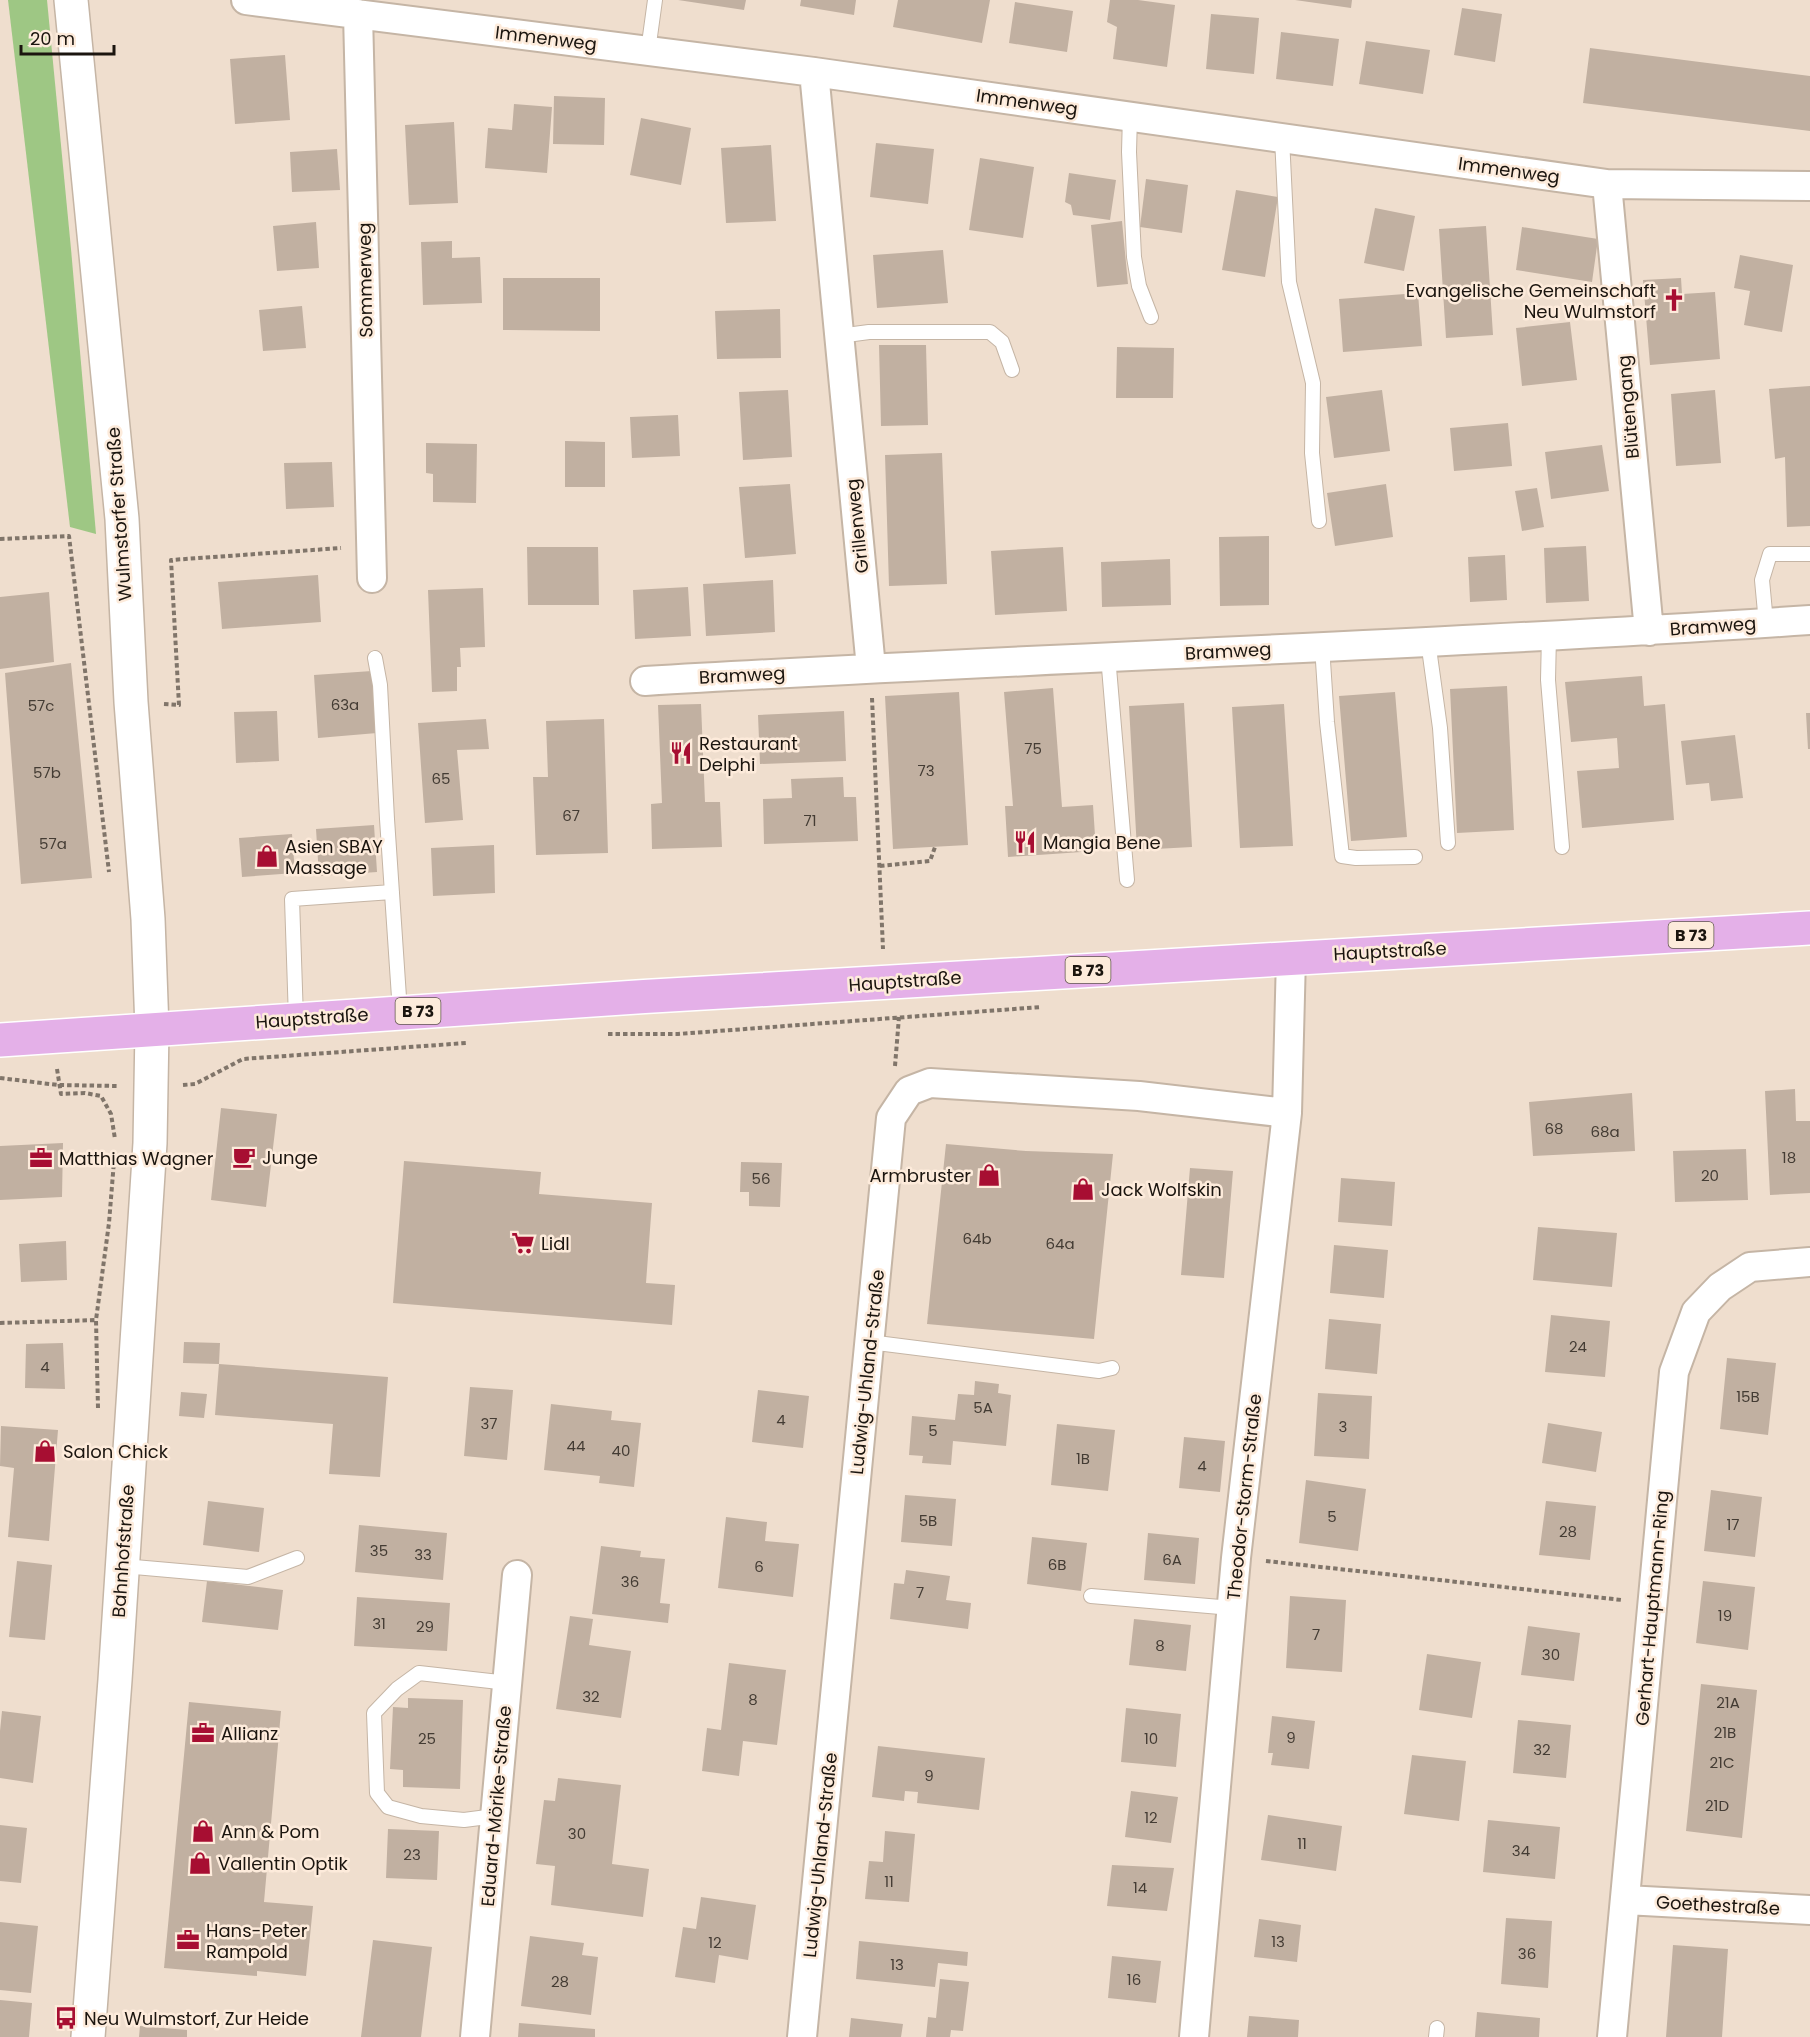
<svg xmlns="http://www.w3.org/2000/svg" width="1810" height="2037" font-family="Poppins,sans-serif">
  <rect width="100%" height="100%" fill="#efdece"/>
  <path fill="#9ec784" d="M8,0H47L71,249L96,534L70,527Z"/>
  <path fill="#c1b0a1" d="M678,0H746L744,10Z
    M801,0H856L854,15L800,6Z
    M898,0H990L982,43L893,27Z
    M1110,0H1138L1175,5L1167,67L1113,59L1117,27L1107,22Z
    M1295,0H1352L1351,8Z
    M1015,2L1073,11L1067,52L1009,43Z
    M1462,8L1502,14L1495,62L1454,55Z
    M1211,14L1259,18L1254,74L1206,69Z
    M1281,32L1339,39L1333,86L1276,79Z
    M1366,41L1430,50L1423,94L1359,84Z
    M1590,48L1810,76V131L1583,103Z
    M285,55L290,120L235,124L230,59Z
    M554,96L605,98L604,145L553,144Z
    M514,104L552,107L547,173L485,168L488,128L512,130Z
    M641,118L691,128L681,185L630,175Z
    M454,122L458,203L409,205L405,125Z
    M876,143L934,149L928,204L870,197Z
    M771,145L776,221L726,223L721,148Z
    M337,149L340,190L292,192L290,152Z
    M980,158L1034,167L1023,238L969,230Z
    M1069,173L1116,180L1110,220L1073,215L1071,205L1065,202Z
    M1146,179L1188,185L1182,233L1140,227Z
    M1236,190L1278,197L1265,277L1222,270Z
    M1375,208L1415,216L1404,271L1364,263Z
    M1122,221L1128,284L1097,287L1091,225Z
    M316,222L319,268L277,271L273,226Z
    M1486,226L1493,335L1446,338L1439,229Z
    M1522,227L1598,239L1592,282L1516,270Z
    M452,241V258L480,257L482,303L423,305L421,242Z
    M943,250L948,303L877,308L873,255Z
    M1740,255L1793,265L1782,332L1744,325L1750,291L1734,288Z
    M503,278H600V331L503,330Z
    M1681,278L1682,294L1715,292L1720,359L1650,365L1643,280Z
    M1418,293L1422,346L1343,352L1339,299Z
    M302,306L306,348L263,351L259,310Z
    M780,309L781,358L717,359L715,311Z
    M1570,322L1577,380L1522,386L1516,328Z
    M879,345H926L928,425L881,426Z
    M1117,347L1174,348L1173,398H1116Z
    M1810,386V456H1803H1810V526L1787,527L1785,457L1775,459L1769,389Z
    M788,390L792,457L743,460L739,392Z
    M1382,390L1390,451L1334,458L1326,397Z
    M1715,390L1721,463L1676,466L1671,394Z
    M678,415L680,456L632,458L630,417Z
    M1508,423L1512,466L1454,471L1450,428Z
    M565,441L605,442V487H565Z
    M426,443L477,444L476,503L433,502V474L426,473Z
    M1602,445L1609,491L1551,499L1545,452Z
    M942,453L947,584L889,586L885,455Z
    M332,462L334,507L286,509L284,463Z
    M790,484L796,554L745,558L739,487Z
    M1386,484L1393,537L1335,546L1327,493Z
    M1537,488L1544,527L1522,531L1515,491Z
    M1269,536V605L1220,606L1219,537Z
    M1586,546L1589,601L1546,603L1544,548Z
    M527,547H598L599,605H528Z
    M1063,547L1067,611L995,615L991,551Z
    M1505,555L1507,600L1470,602L1468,557Z
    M1170,559L1171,605L1102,607L1101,562Z
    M318,575L321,622L222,629L218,582Z
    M773,580L775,632L706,636L703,584Z
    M688,587L691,636L635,639L633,590Z
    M483,588L485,647L460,648L461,667H457V691L432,692L428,590Z
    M49,592L54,662L0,669V597Z
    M71,663L92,878L21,884L5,673Z
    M372,671L377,733L318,738L314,675Z
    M1642,676L1644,706L1665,704L1674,820L1582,828L1577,771L1619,768L1617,738L1571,742L1565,682Z
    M1507,686L1514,830L1457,833L1450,689Z
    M1053,688L1062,807L1093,805L1096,851L1008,857L1005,806H1013L1004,692Z
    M959,692L968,845L893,849L885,696Z
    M1395,692L1407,837L1351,841L1339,696Z
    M1184,703L1192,847L1137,850L1129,706Z
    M701,704L705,802H720L722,847L652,849L651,804L662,803L658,705Z
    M1284,704L1293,846L1240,848L1232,707Z
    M277,711L279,761L236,763L234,712Z
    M844,711L846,761L760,764L758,715Z
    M1806,713H1810V749H1808Z
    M486,719L489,749L457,750L463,820L425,823L418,723Z
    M604,719L608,853L536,855L533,777H548L546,721Z
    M1735,735L1743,798L1711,801L1709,783L1686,785L1681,741Z
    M843,777L844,797H856L858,841L764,844L763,799L792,798L791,779Z
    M374,825L377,872L319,876L316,829Z
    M292,834L295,873L242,877L239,838Z
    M494,845L495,893L433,896L431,848Z
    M1795,1089L1796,1121H1810V1193L1770,1195L1765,1091Z
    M1632,1093L1635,1151L1533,1156L1529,1102Z
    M221,1108L277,1114L266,1207L211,1200Z
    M63,1143L62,1197L0,1200V1146Z
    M946,1144L1026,1151L1113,1154L1094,1339L927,1324Z
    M1746,1149L1748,1200L1675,1202L1673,1151Z
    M404,1161L541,1172L539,1194L652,1203L646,1283L675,1285L672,1325L393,1303Z
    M741,1162L782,1163L780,1207L749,1206V1192H740Z
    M1190,1168L1233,1171L1224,1278L1181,1275Z
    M1341,1178L1395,1182L1392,1226L1338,1222Z
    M1538,1227L1617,1233L1612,1287L1533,1280Z
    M66,1241L67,1280L21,1282L19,1244Z
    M1334,1245L1388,1250L1384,1298L1330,1293Z
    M1551,1315L1610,1321L1605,1377L1545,1372Z
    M1329,1319L1381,1324L1377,1374L1325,1369Z
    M184,1342L220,1343L219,1364L183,1363Z
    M63,1343L65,1389L25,1388L26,1344Z
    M1727,1358L1776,1363L1768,1435L1720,1429Z
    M219,1364L388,1377L380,1477L329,1474L333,1424L215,1415Z
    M975,1381L999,1384L998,1393L1011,1395L1006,1446L953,1441L951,1465L922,1463L923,1456L909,1455L912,1416L955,1420L958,1394L974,1395Z
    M470,1387L513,1390L507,1460L464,1456Z
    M758,1390L809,1396L803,1448L752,1442Z
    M181,1392L207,1394L204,1418L179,1416Z
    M1318,1393L1372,1396L1369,1459L1314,1456Z
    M551,1404L612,1411L611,1420L641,1423L634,1487L599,1483L600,1476L544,1470Z
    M1548,1423L1602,1432L1596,1472L1542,1463Z
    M1057,1424L1115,1430L1108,1491L1051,1485Z
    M1,1426L58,1430L49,1541L8,1537L14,1468L0,1466Z
    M1184,1437L1225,1441L1220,1492L1179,1488Z
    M1306,1480L1366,1489L1358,1551L1299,1543Z
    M1711,1490L1762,1497L1755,1557L1704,1551Z
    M905,1495L956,1499L952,1546L901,1542Z
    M208,1501L264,1508L259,1552L203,1545Z
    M1546,1501L1596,1506L1590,1560L1539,1555Z
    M726,1517L767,1522L765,1541L799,1544L793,1597L718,1588Z
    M359,1525L447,1533L443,1580L355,1572Z
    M1148,1533L1199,1538L1195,1584L1144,1580Z
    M1032,1537L1087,1543L1081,1591L1027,1584Z
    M601,1546L641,1551L640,1557L665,1559L660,1603L670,1604L668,1623L592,1614Z
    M17,1561L52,1565L45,1640L9,1637Z
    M906,1570L950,1576L946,1600L971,1603L968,1629L890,1619L894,1583L904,1584Z
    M207,1581L283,1590L278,1630L202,1622Z
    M1703,1581L1755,1587L1748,1650L1696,1643Z
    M1290,1596L1346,1600L1342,1672L1286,1668Z
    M357,1597L450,1603L447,1651L354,1646Z
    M570,1616L593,1619L589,1645L631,1651L621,1718L556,1709Z
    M1134,1619L1191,1625L1186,1671L1129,1665Z
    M1528,1626L1580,1633L1574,1681L1521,1675Z
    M1427,1654L1481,1662L1472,1718L1419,1710Z
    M729,1663L786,1670L777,1745L743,1741L739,1776L702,1771L707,1728L721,1730Z
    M1701,1684L1757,1690L1742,1838L1686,1831Z
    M408,1698L463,1700L460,1789L403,1787V1770L390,1769L393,1707L408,1708Z
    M189,1702L281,1711L264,1902L313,1906L306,1976L257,1971V1976L164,1968Z
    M1126,1708L1181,1714L1176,1767L1121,1762Z
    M2,1711L41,1716L33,1783L0,1778V1731Z
    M1272,1716L1315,1721L1309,1769L1271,1765L1273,1753H1268Z
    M1518,1720L1571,1725L1566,1778L1513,1773Z
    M878,1746L985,1758L979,1810L917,1803L918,1792L905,1791L904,1801L872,1797Z
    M1412,1755L1466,1761L1459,1821L1404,1814Z
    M558,1778L621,1785L612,1864L649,1869L643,1917L551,1905L555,1866L536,1864L544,1800L555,1801Z
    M1131,1791L1178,1797L1171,1843L1125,1837Z
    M1268,1815L1342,1826L1336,1871L1261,1860Z
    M1488,1820L1560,1827L1555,1879L1483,1872Z
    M0,1825L27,1828L21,1883L0,1881Z
    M388,1829L439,1831L437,1880L386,1878Z
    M885,1831L915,1834L909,1902L865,1899L869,1861L883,1862Z
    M1112,1865L1174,1868L1167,1911L1107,1906Z
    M701,1897L756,1905L748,1960L719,1955L715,1983L675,1977L683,1927L696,1929Z
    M1506,1918L1552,1921L1548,1988L1501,1984Z
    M1259,1919L1301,1925L1297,1962L1254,1957Z
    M0,1922L38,1926L31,1993L0,1990Z
    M530,1936L584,1943L582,1955L598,1957L591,2015L521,2006Z
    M373,1940L432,1947L421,2037H361Z
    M859,1941L968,1952L967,1966L938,1963L935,1987L856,1979Z
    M1673,1945L1728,1949L1722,2037H1666Z
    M1112,1956L1161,1961L1156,2003L1108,1998Z
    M940,1979L969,1982L963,2031L951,2030L950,2037H926L928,2017L936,2018Z
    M0,2000L32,2003L29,2037H0Z
    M1477,2012L1540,2018L1539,2037H1475Z
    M1249,2016L1299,2020L1298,2037H1247Z
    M851,2018L903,2024L901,2037H849Z
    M519,2023L595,2029V2037H518Z
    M140,2026L187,2030V2037H139Z"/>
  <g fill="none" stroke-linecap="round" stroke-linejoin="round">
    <g stroke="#c5b5a5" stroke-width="16">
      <path id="lane" d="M648,51L655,0
        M1130,116L1129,152L1134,257L1139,286L1151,317
        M1282,138L1289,282L1313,383L1312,453L1319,521
        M839,336L869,332H990L1002,342L1012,370
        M1766,623L1762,580L1770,554H1810
        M1549,635L1548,680L1562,847
        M1428,641L1440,728L1448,843
        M1322,646L1327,722L1342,856L1356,858L1415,857
        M1108,656L1127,880
        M375,658L380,685L387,819L400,1012
        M296,1019L292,899L392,892
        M869,1342L1099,1371L1112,1368
        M123,1566L248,1577L297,1558
        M1091,1596L1232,1608
        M495,1816L464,1820L421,1816L388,1807L377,1793L374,1713L397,1689L419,1673L508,1683
        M1436,2037L1437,2028"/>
    </g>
    <g stroke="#c5b5a5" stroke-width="32">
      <path id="street" d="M246,0L814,72L1607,184L1810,186
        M358,14L372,578
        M814,72L871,668
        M1607,184L1649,631
        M645,681C1033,658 1422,646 1810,620
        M1626,1900L1810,1910
        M475,2037L517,1575
        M802,2037L891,1118L909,1091L930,1083L1139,1096L1287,1113
        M1194,2037L1236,1558L1287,1113L1291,957
        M1612,2037L1674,1372L1696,1312L1720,1287L1750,1267L1810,1262"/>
    </g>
    <g stroke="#c5b5a5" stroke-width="36">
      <path id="secondary" d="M71,0L122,519L131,702L148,919L152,1029L150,1143L115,1680L88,2037"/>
    </g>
    <g stroke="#fff" stroke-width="36">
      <path id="primary" d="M0,1040C603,997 1206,961 1810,928"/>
    </g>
    <path stroke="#80756a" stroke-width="4" stroke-dasharray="4.5 3" stroke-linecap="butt" d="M0,539L69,536L109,872
      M872,698L883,949
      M164,704L179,705L171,560L341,548
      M880,866L930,861L935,847
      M608,1034H678L1041,1007
      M895,1066L899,1017
      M57,1069L61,1094L85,1093L101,1096L111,1114L115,1139
      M0,1078L58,1085L119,1086
      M183,1085L195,1084L243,1059L466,1043
      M0,1323L96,1320
      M98,1408L96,1320L109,1223L114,1161
      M1266,1561L1622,1600"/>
    <use href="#lane" stroke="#fff" stroke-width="14"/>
    <use href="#street" stroke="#fff" stroke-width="28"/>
    <use href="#secondary" stroke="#fff" stroke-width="33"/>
    <use href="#primary" stroke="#e4b0e8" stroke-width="33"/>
  </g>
  <defs>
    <g id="church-bare" transform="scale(1.8)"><path d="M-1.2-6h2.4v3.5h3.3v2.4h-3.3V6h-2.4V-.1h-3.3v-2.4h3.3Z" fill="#a70e32" stroke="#fdebdb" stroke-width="2.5" paint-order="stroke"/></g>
    <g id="restaurant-bare" transform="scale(1.8)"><path d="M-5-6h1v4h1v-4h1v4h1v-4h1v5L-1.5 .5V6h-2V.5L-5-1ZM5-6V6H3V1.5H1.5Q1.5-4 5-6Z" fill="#a70e32" stroke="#fdebdb" stroke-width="2.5" paint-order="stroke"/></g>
    <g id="shop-bare" transform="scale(1.8)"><path d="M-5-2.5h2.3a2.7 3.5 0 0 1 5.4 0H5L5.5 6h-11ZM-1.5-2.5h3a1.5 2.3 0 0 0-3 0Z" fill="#a70e32" stroke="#fdebdb" stroke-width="2.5" paint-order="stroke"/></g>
    <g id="cafe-bare" transform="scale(1.8)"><path d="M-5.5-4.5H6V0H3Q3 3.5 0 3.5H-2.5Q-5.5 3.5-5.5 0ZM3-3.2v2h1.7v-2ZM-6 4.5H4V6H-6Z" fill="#a70e32" stroke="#fdebdb" stroke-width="2.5" paint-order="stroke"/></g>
    <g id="office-bare" transform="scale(1.8)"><path d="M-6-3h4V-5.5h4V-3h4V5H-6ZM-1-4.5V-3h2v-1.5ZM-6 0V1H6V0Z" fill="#a70e32" stroke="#fdebdb" stroke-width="2.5" paint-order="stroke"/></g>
    <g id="supermarket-bare" transform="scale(1.8)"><path d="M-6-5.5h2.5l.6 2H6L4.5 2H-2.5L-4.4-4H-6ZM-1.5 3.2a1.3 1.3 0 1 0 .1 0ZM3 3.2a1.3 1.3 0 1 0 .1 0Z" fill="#a70e32" stroke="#fdebdb" stroke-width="2.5" paint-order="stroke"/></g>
    <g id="bus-bare" transform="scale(1.8)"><path d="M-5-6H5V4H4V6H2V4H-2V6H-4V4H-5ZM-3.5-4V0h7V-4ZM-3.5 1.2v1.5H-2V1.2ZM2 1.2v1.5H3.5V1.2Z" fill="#a70e32" stroke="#fdebdb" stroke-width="2.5" paint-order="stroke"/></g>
  </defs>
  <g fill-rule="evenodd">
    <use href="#church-bare" x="1674" y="300"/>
    <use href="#restaurant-bare" x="681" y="753"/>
    <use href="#restaurant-bare" x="1025" y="842"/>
    <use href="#shop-bare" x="267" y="856"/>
    <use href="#cafe-bare" x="244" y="1157"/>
    <use href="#office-bare" x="41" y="1158"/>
    <use href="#shop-bare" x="989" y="1175"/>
    <use href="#shop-bare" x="1083" y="1189"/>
    <use href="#supermarket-bare" x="523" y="1243"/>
    <use href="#shop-bare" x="45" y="1451"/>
    <use href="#office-bare" x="203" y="1733"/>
    <use href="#shop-bare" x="203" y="1831"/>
    <use href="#shop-bare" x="200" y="1863"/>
    <use href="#office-bare" x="188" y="1940"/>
    <use href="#bus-bare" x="66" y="2018"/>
  </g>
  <g text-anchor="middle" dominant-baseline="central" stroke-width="5" stroke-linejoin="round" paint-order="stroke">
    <g font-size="15" fill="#443c34">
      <text x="345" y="704">63a</text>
      <text x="41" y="705">57c</text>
      <text x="1033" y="748">75</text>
      <text x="926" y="770">73</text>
      <text x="47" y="772">57b</text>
      <text x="441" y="778">65</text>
      <text x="571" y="815">67</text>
      <text x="810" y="820">71</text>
      <text x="53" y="843">57a</text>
      <text x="1554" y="1128">68</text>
      <text x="1605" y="1131">68a</text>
      <text x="1789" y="1157">18</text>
      <text x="1710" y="1175">20</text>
      <text x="761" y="1178">56</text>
      <text x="977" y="1238">64b</text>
      <text x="1060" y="1243">64a</text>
      <text x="1578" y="1346">24</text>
      <text x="45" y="1366">4</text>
      <text x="1748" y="1396">15B</text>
      <text x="983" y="1407">5A</text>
      <text x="781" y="1419">4</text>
      <text x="489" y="1423">37</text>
      <text x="1343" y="1426">3</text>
      <text x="933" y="1430">5</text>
      <text x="576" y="1445">44</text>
      <text x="621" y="1450">40</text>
      <text x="1083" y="1458">1B</text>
      <text x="1202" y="1465">4</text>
      <text x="1332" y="1516">5</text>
      <text x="928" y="1520">5B</text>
      <text x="1733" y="1524">17</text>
      <text x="1568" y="1531">28</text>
      <text x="379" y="1550">35</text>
      <text x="423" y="1554">33</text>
      <text x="1172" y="1559">6A</text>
      <text x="1057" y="1564">6B</text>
      <text x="759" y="1566">6</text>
      <text x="630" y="1581">36</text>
      <text x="920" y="1592">7</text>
      <text x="1725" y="1615">19</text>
      <text x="379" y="1623">31</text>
      <text x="425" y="1626">29</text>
      <text x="1316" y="1634">7</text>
      <text x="1160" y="1645">8</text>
      <text x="1551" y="1654">30</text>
      <text x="591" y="1696">32</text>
      <text x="753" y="1699">8</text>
      <text x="1728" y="1702">21A</text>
      <text x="1725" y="1732">21B</text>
      <text x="1291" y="1737">9</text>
      <text x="427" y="1738">25</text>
      <text x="1151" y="1738">10</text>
      <text x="1542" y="1749">32</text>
      <text x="1722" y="1762">21C</text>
      <text x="929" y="1775">9</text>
      <text x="1717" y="1805">21D</text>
      <text x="1151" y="1817">12</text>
      <text x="577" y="1833">30</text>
      <text x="1302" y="1843">11</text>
      <text x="1521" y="1850">34</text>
      <text x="412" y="1854">23</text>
      <text x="889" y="1881">11</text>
      <text x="1140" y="1887">14</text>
      <text x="1278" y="1941">13</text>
      <text x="715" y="1942">12</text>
      <text x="1527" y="1953">36</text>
      <text x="897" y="1964">13</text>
      <text x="1134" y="1979">16</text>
      <text x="560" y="1981">28</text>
    </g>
    <g fill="#fdebdb" stroke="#5f554c" stroke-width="1.5">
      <rect x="1668.5" y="922" width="45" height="26" rx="4.5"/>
      <rect x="1065.5" y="957" width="45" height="26" rx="4.5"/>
      <rect x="395.5" y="998" width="45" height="26" rx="4.5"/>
    </g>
    <g font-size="16" font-weight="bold" fill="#1b150f">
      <text x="1691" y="935">B 73</text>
      <text x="1088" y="970">B 73</text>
      <text x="418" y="1011">B 73</text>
    </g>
    <g font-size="18" fill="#1b150f" stroke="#fdebdb">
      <text transform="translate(546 38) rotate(7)">Immenweg</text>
      <text transform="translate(1027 102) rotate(8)">Immenweg</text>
      <text transform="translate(1509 170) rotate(8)">Immenweg</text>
      <text transform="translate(365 280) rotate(-91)">Sommerweg</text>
      <text transform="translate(1628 407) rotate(-95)">Blütengang</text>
      <text transform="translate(119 514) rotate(-94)">Wulmstorfer Straße</text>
      <text transform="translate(857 526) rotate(-96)">Grillenweg</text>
      <text transform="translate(1713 626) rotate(-4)">Bramweg</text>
      <text transform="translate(1228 651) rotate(-3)">Bramweg</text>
      <text transform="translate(742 675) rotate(-3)">Bramweg</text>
      <text transform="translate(1390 951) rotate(-3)">Hauptstraße</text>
      <text transform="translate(905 981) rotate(-4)">Hauptstraße</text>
      <text transform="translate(312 1018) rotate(-4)">Hauptstraße</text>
      <text transform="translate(867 1372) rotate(-84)">Ludwig-Uhland-Straße</text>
      <text transform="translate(1244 1497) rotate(-84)">Theodor-Storm-Straße</text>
      <text transform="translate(123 1551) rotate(-86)">Bahnhofstraße</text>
      <text transform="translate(1652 1608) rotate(-85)">Gerhart-Hauptmann-Ring</text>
      <text transform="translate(496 1806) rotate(-85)">Eduard-Mörike-Straße</text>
      <text transform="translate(820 1855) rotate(-84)">Ludwig-Uhland-Straße</text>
      <text transform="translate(1718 1905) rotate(3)">Goethestraße</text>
    </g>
    <g font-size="18" fill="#1b150f" stroke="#fdebdb" text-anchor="start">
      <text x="1656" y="290" text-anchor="end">Evangelische Gemeinschaft<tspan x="1656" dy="21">Neu Wulmstorf</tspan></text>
      <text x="699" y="743">Restaurant<tspan x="699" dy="21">Delphi</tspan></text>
      <text x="1043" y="842">Mangia Bene</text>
      <text x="285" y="846">Asien SBAY<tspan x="285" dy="21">Massage</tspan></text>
      <text x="262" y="1157">Junge</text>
      <text x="59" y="1158">Matthias Wagner</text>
      <text x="971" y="1175" text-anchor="end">Armbruster</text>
      <text x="1101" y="1189">Jack Wolfskin</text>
      <text x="541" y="1243">Lidl</text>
      <text x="63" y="1451">Salon Chick</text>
      <text x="221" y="1733">Allianz</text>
      <text x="221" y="1831">Ann &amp; Pom</text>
      <text x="218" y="1863">Vallentin Optik</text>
      <text x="206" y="1930">Hans-Peter<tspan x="206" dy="21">Rampold</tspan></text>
      <text x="84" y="2018">Neu Wulmstorf, Zur Heide</text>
    </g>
  </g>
  <path d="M21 45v9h93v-9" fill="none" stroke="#1b150f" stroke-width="3"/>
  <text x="30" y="45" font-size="18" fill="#1b150f" stroke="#fdebdb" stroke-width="4.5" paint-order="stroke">20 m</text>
</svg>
